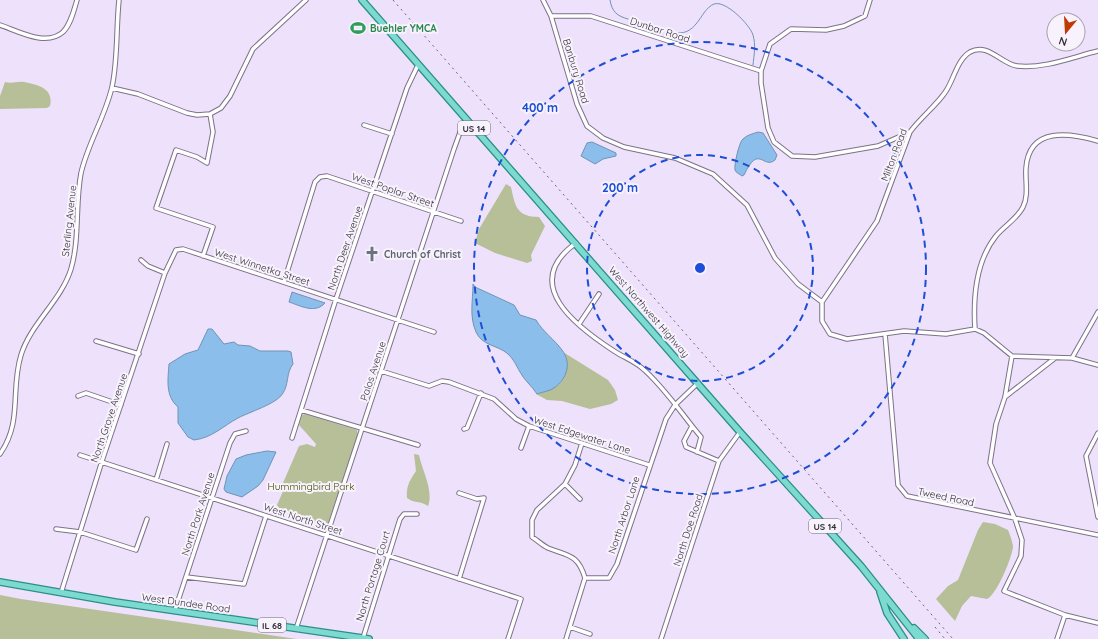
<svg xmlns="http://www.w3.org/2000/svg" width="1098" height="639" font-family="Quicksand,sans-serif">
  <rect width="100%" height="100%" fill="#eee1fb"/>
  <path fill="#b6bf97" d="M5,82C12,84 17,81 24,82C38,85 54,88 50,106L47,108L0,109V96Z
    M506,184L511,187C515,205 516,217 539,217L545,226L531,255L532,261L527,263L495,253L475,243L479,229Z
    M563,352L608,380L615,390L618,400L611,404L590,409L562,401L547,400L536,394C561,388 572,378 563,352Z
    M305,414L357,430L358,435L327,526L282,512L277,505L284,489L283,483L299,446L307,444L315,447L316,444L299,425L302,415Z
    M414,454L419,455C422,470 434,491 428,506C421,501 413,503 407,498C406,486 410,480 416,471Z
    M983,522L995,524L1008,530C1010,535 1012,540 1013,546C1013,556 996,596 987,599L971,596L962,606L955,621L936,599L948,586L958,580L978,530Z
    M0,595L21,599L297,639H0Z"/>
  <path fill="#8bbeea" stroke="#7193b5" d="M758,132L763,133L777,155L775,160C763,170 759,143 744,175L742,176C740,174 736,173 735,170C734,165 739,142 743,139C747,135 752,134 758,132Z
    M592,142L616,153V156L603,159L595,164L581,156L587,143Z
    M473,284L475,287L514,305L520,315L536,320C543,332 554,339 562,350C572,363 567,379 554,388C550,391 542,392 537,394C532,386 524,380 520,372C516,365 514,360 508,354C498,345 482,346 476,332C469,316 473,301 473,284Z
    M292,292L325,303C315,314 301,306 289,302Z
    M208,329H212L224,344L234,342L238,345L250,346L260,351H288L291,352L293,364C286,373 289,384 283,393C277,404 249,412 238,418C223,426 212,438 194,440L188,437L178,423V407C165,396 168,379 169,364L185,354L198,350Z
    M267,451L276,452L263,480L258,486L242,497L226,492L224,489L227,476L236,459L246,455Z"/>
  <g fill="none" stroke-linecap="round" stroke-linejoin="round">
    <path stroke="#7193b5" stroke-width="1" d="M610,0C612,12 617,16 628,19
      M634,21L638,22
      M643,24L665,31
      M671,32C698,39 699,10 714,4C726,0 750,25 753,35C756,45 754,55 753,65"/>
    <g stroke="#7d7289" stroke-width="5.5">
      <path id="street" d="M543,0L551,16L577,104L587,126L603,138L624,147L675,158L713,174L747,205L775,258L798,284L822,302V321L830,334L847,339L904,331L946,334L975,329L984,333L1012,356L1072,358L1098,365
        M870,0L865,16L844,26L826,30L791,29L770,44L761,71V83L768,128L774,142L792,156L815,157L878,146L910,132
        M551,16H591L761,71
        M0,25C18,31 46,47 63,32C71,24 74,10 77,0
        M112,88L138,94L187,113L197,115L210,114L221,108L230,96L253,49L306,0
        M364,125L392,134
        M576,243C519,284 577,327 614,351C623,357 634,361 642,368C660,383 677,407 692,426L684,441L686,447L719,461
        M203,256L213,227L156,208L176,150L197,157L207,163L213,132L210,114
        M141,260L148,266L165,273
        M284,282L315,182L320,177L327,176L461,221
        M822,302L877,221L910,132C920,118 938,104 946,91C954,79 957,60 970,52C988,42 1001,64 1017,66C1044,69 1073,57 1098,51
        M579,324L599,294
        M975,329C973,298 975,262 996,236C1004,226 1017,219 1023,207C1029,195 1025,181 1026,168C1029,126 1070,133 1098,141
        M885,334L898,485L907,496L1098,535
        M96,341L139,354
        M1012,356L1005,397L996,424L990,463L1015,519L1022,540L1021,556L1004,591L1065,615L1098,623
        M1072,358L1098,312
        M381,371L429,386L442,381L449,382L494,399L516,419L529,426L649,465
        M78,396L86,393L121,405
        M1005,397L1055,358
        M301,410L418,445
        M692,426L701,437L697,452
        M464,429L467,428L481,393
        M1098,433L1086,456L1098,517
        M292,438L336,299L407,88L418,65
        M582,443L575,465L565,484L537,510L532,520V537C537,540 542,545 548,548C568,556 578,554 585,578
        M521,448L529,426
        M0,454C23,421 10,391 21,355C31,323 61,301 71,269C80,238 75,205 81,173C88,143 105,117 112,87C118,59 116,29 119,0
        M80,455L521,599L508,639
        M156,480L167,444
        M565,484L580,499
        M56,529L80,532L136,550L147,519
        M186,577L244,584L266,516
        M459,579L484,498L477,499L459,493
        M61,593L102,461L165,273L176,250L183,249L434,332
        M175,610L230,443L235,434L246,431
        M570,627L590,634
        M296,629L454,149L463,124L467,120
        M363,638L400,519L404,514H417
        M566,639L585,578H609L617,564L666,419L675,405L698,383
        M661,639L719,461L740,432
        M1057,639L1065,615"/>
    </g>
    <g stroke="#2b8f89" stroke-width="8">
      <path id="primary" d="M362,0L740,432L861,566L919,639
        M0,582L115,602L369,639
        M880,592L887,613L904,639
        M914,628L925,639"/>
    </g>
    <use href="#street" stroke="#fff" stroke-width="3.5"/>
    <use href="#primary" stroke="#7cdad1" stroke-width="5.5"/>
    <path stroke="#6c6574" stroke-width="1" stroke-dasharray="2 4" stroke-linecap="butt" d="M393,0L953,639
      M935,627L945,639"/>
  </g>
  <g fill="none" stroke="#1d4ed8" stroke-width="2" stroke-dasharray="7 5">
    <circle cx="700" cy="268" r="113"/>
    <circle cx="700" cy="268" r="226"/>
  </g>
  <defs>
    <g id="stadium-bare" transform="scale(1.2)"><path d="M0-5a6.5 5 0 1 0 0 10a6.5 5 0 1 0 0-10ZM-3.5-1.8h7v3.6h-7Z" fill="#2e9e5b" stroke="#f7f2fc" stroke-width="2.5" paint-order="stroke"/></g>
    <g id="church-bare" transform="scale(1.2)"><path d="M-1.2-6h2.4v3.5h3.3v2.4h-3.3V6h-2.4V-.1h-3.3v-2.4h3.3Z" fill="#6b7280" stroke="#f7f2fc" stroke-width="2.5" paint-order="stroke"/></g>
  </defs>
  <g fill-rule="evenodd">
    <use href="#stadium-bare" x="358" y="28"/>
    <use href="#church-bare" x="372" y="254"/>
  </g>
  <g text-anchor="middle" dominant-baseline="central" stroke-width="4" stroke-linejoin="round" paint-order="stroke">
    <g fill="#f7f2fc" stroke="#6f6a74" stroke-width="1">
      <rect x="458" y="121" width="32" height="14" rx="3"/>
      <rect x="809" y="519" width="32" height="14" rx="3"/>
      <rect x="258" y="618" width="28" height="14" rx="3"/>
    </g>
    <g font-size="9" font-weight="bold" fill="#35303a">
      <text x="474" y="128">US 14</text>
      <text x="825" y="526">US 14</text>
      <text x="272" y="625">IL 68</text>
    </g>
    <g font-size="10" font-weight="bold" fill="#27864d" stroke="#f7f2fc" text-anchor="start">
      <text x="370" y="28">Buehler YMCA</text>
    </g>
    <g font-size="10" fill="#35303a" stroke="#f7f2fc">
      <text transform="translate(660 30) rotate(18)">Dunbar Road</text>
      <text transform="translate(576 71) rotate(73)">Banbury Road</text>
      <text transform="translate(894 155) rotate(-69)">Milton Road</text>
      <text transform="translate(393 190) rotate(19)">West Poplar Street</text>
      <text transform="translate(69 221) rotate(-84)">Sterling Avenue</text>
      <text transform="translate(345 248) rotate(-71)">North Deer Avenue</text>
      <text transform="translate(262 267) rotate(18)">West Winnetka Street</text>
      <text transform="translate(649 312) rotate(49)">West Northwest Highway</text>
      <text transform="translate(373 371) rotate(-72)">Palos Avenue</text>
      <text transform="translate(109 418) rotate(-71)">North Grove Avenue</text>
      <text transform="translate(582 435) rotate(18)">West Edgewater Lane</text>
      <text transform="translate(946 497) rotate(12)">Tweed Road</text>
      <text transform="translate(198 514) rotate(-72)">North Park Avenue</text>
      <text transform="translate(624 515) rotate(-72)">North Arbor Lane</text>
      <text transform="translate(303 519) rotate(18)">West North Street</text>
      <text transform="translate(688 530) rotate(-72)">North Doe Road</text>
      <text transform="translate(373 576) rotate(-73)">North Portage Court</text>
      <text transform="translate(186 603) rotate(8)">West Dundee Road</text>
    </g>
    <g font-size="10" font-weight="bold" fill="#5b616d" stroke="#f7f2fc" text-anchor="start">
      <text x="384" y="254">Church of Christ</text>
    </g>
    <g font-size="10" fill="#434c02" stroke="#f7f2fc">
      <text x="311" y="486">Hummingbird Park</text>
    </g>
  </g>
  <circle cx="700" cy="268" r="6" fill="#1d4ed8" stroke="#f7f2fc" stroke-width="2"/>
  <g font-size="12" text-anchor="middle" font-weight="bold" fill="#1d4ed8" stroke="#f7f2fc" stroke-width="4" stroke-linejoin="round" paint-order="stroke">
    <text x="540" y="112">400 m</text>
    <text x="620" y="192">200 m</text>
  </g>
  <g transform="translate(1066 32) rotate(198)"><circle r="19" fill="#f7f2fc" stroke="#a9a4ae"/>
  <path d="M0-3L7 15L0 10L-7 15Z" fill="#c13902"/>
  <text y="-6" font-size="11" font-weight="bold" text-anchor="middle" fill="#35303a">N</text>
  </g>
</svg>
